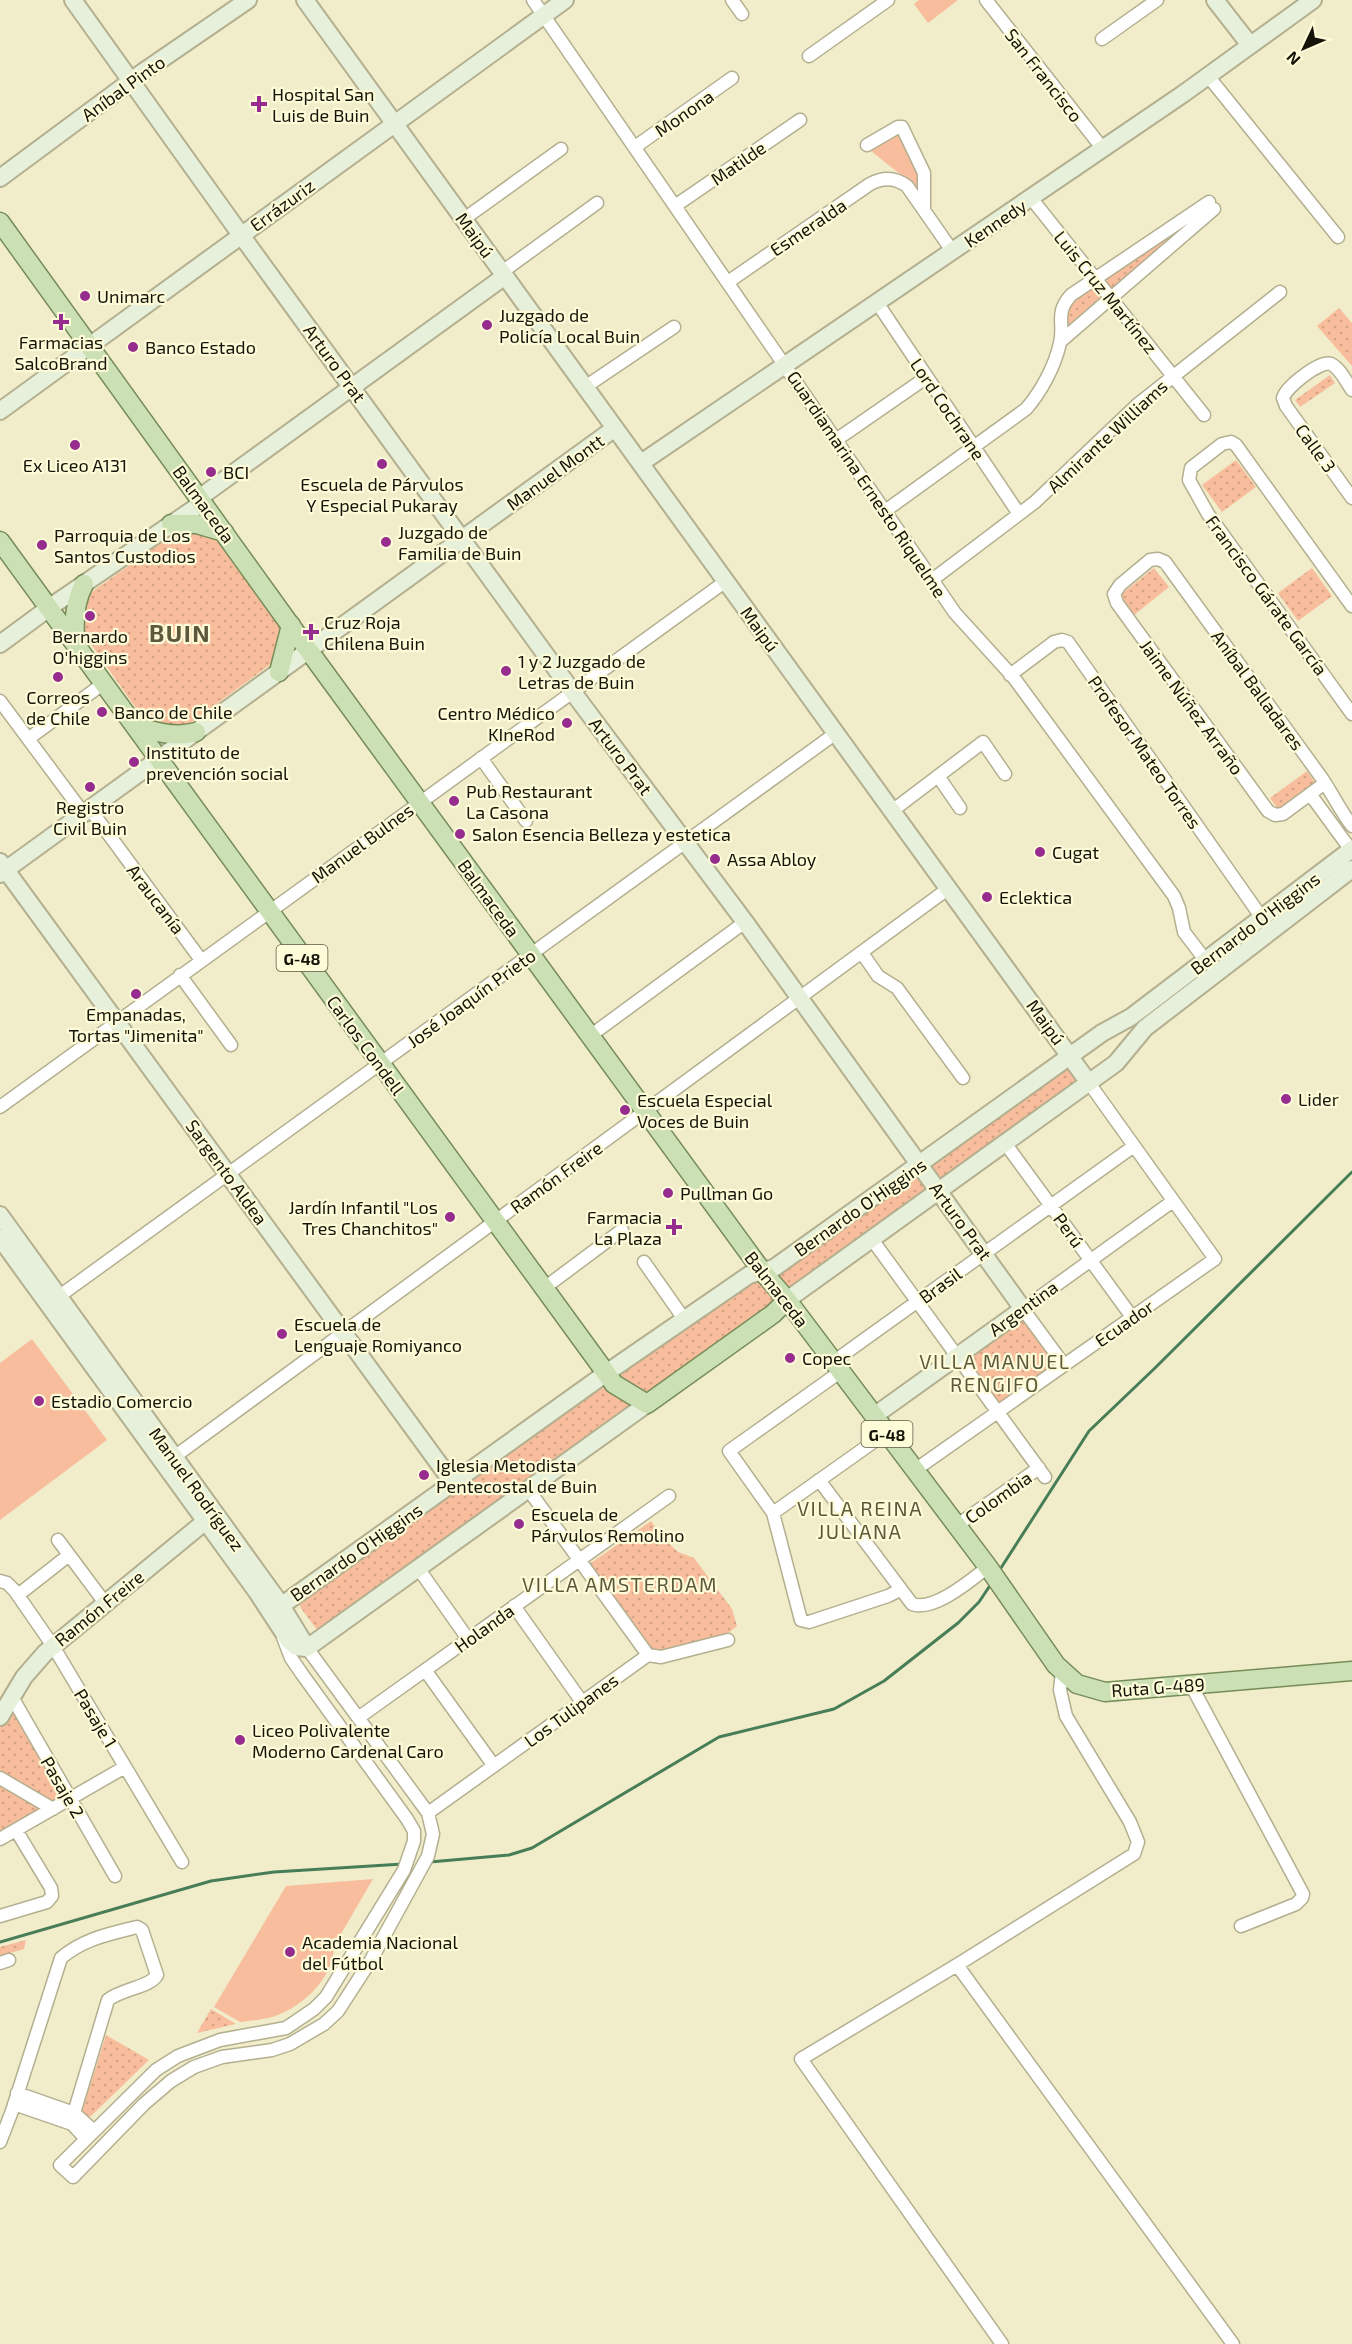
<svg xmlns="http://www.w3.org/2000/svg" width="1352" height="2344" font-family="'Exo 2',sans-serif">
  <defs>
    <pattern id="grass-dots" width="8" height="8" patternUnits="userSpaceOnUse" patternTransform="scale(1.5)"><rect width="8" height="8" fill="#f8bd9c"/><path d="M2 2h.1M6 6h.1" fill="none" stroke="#d4a285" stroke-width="1.8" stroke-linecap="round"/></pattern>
  </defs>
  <rect width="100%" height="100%" fill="#f1edcb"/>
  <path fill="url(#grass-dots)" d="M1179,225L1184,231L1111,289L1102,277Z
    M1092,283L1105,300L1066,332V312Z
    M1339,308L1352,323V366L1317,326Z
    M1330,375L1335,383L1300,407L1295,400Z
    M1236,460L1256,487L1222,512L1202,485Z
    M181,529L214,537L278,623L282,633L275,661L185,727L147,724L79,627L86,596Z
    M1154,568L1169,587L1134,615L1119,596Z
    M1312,568L1332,596L1298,621L1278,593Z
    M1307,771L1315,783L1278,809L1270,798Z
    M1061,1069L1071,1070L1076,1080L1073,1086L641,1402L318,1631L300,1607V1602L307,1597L742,1286L757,1282L781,1270Z
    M1022,1318L1057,1365L1000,1406L966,1359Z
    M651,1521L664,1539L678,1552L694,1558L732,1609L737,1626L727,1634L660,1654L651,1652L588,1565Z
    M13,1708L66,1798L53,1805L0,1775V1728Z
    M0,1785L45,1810L0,1836Z
    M26,1940L24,1949L0,1956V1947Z
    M211,2009L236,2024L197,2033Z
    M106,2035L149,2060L90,2117L82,2111Z"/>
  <path fill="#f8bd9c" d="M919,0H958L928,23L914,4Z
    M899,129L921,177V196L906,179L866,147Z
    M32,1339L107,1440L0,1520V1363Z
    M373,1879L334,1946C334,1979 299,2011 268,2018C259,2020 249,2021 240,2022L214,2007L286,1886Z"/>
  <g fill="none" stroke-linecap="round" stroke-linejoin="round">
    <path stroke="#477d57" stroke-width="3" d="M999,1571L1089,1431L1155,1368L1352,1172
      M430,1862L509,1855L532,1848L719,1737L834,1709L884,1681L958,1623L979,1602L991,1584
      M0,1942L211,1881L274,1872L403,1864"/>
    <g stroke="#b3af8f" stroke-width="15">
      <path id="street" d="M533,0L955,613L1014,678L1174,896L1179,908L1184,932L1206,961
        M732,0L742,14
        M986,0L1103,149
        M1102,39L1157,0
        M809,56L888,0
        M1208,76L1338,237
        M867,145L898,127H902L924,173V210
        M635,147L732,78
        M1031,198L1204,415
        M675,206L800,120
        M464,219L561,149
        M502,272L597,203
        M728,282L870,184C883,177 895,177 907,186L953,252
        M878,304L1019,514
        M1061,341L1214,209
        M585,387L674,327
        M1352,390C1347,383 1340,368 1331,364C1320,360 1286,387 1283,398L1286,406L1352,498
        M836,440L927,377
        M885,511L1026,409C1041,392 1055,366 1060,343C1065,323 1054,314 1071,295L1209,202
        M932,580L1035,502L1137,405L1280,292
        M1352,606L1236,445L1231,442L1222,444L1191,468L1189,480L1208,514L1352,714
        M1010,675L1054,642L1062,640L1068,642L1262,918
        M0,701L84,814
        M28,739L104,683
        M481,758L526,821
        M938,776L960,808
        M1325,783L1283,814L1275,815L1268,811L1117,603L1114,594L1120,585L1150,560L1158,559L1165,562L1321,777C1332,793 1340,810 1352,826
        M1310,794L1351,850
        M90,809L201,960
        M892,811L983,742L1005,774
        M862,953L878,976L897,988L963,1078
        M180,975L231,1045
        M590,1036L745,922
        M0,1107L726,581
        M1005,1143L1132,1317
        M871,1238L1045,1477
        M644,1262L684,1319
        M543,1289L622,1230
        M54,1300L836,733
        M833,1362L1134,1146
        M1064,1365L1023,1309L1173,1201
        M840,1372L729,1451L773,1513L801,1620L809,1622L888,1596L900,1590
        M170,1460L949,888
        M915,1470L1215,1259L1089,1083
        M819,1480L912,1604C934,1612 971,1580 988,1567
        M528,1489L648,1655
        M773,1513L886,1433
        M956,1526L1039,1468
        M58,1540L105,1603
        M418,1568L468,1639
        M0,1581L7,1583L15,1591L53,1646L182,1862
        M18,1595L69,1555
        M514,1606L582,1702
        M283,1637L291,1658L302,1674L407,1819L414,1831V1841L404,1870L326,1997L314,2009L286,2028L220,2040L178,2056L156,2070L60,2165L73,2177L144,2104L171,2081L194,2067L222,2057L272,2050L290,2044L324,2024L338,2011L371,1960L428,1856L433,1834L428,1813L307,1648
        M648,1655L661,1657L728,1640
        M425,1670L494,1766
        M1191,1685L1303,1894L1302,1898L1296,1904L1241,1926
        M12,1697L115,1876
        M358,1718L669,1496
        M0,1778L53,1809
        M428,1813L648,1655
        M0,1839L125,1767
        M0,1916L47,1902L52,1896L51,1888L16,1830
        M0,1963L9,1960
        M957,1965L1233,2344
        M17,2093L74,2113L94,2131
        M14,2104L72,2124L86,2139
        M0,2142L12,2111L61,1958C83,1939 109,1934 137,1927L142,1930L157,1975C151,1987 121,1989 108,2000L74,2113
        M1002,2344L801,2059L957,1965L1134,1854L1138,1842L1130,1822L1066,1716L1060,1690L1062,1672"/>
    </g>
    <g stroke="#b3af8f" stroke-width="20">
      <path id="secondary" d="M73,0L241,235L572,691L745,922L1023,1309L874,1416
        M305,0L1089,1083
        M1215,0L1250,45
        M0,178L143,72L248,0
        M0,411L565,0
        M641,463L1183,94L1313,0
        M0,644L53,605L195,508L206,493L505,276
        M0,862L453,1483
        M0,874L615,428
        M0,1215L279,1602L307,1648
        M0,1238L257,1592L289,1641L296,1647L306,1648
        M787,1300L1116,1063L1145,1028L1352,869
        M271,1613L605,1374L749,1275L774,1268L1102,1033L1131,1017L1352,849
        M307,1648L647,1404
        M0,1717L24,1677L45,1653L213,1515"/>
    </g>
    <g stroke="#768c58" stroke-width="21">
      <path id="primary" d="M0,222L301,640L762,1271L787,1300L988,1567L1056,1665L1077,1684L1105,1692L1352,1671
        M171,524H197L224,532
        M0,541L614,1384L647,1404L773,1314L787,1300
        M76,645C73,623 74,603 84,584
        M279,672L291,625
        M133,723C151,732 175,738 196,732"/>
    </g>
    <use href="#street" stroke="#fff" stroke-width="12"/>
    <use href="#secondary" stroke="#e6f0da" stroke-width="16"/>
    <use href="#primary" stroke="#cce0b5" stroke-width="18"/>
  </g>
  <g fill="#962c8e" stroke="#fefbd8" stroke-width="2">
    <path d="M256 95h6v6h6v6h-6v6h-6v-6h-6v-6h6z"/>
    <circle cx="85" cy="296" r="6"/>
    <path d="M58 313h6v6h6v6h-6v6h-6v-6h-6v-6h6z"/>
    <circle cx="487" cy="325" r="6"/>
    <circle cx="133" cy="347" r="6"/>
    <circle cx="75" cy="445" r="6"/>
    <circle cx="382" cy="464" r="6"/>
    <circle cx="211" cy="472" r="6"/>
    <circle cx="386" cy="542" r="6"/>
    <circle cx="42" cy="545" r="6"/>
    <circle cx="90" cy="616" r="6"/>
    <path d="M308 623h6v6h6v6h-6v6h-6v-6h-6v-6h6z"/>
    <circle cx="506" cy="671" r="6"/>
    <circle cx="58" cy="677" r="6"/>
    <circle cx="102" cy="712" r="6"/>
    <circle cx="567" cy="723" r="6"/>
    <circle cx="134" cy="762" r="6"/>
    <circle cx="90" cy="787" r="6"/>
    <circle cx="454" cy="801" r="6"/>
    <circle cx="460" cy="834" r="6"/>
    <circle cx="1040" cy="852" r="6"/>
    <circle cx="715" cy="859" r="6"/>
    <circle cx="987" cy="897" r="6"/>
    <circle cx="136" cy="994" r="6"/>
    <circle cx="1286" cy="1099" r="6"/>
    <circle cx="625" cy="1110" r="6"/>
    <circle cx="668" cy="1193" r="6"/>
    <circle cx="450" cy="1217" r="6"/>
    <path d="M671 1218h6v6h6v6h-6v6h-6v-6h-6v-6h6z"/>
    <circle cx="282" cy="1334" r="6"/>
    <circle cx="790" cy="1358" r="6"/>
    <circle cx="39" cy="1401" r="6"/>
    <circle cx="424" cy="1475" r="6"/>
    <circle cx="519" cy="1524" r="6"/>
    <circle cx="240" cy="1740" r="6"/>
    <circle cx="290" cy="1952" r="6"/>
  </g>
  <g text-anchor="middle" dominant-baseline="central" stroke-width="4.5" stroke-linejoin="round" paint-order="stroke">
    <g fill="#fefbd8" stroke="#5c5946" stroke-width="1.5">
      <rect x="276.5" y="945" width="51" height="26" rx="4.5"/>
      <rect x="861.5" y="1421" width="51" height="26" rx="4.5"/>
    </g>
    <g font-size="16" font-weight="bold" fill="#161408">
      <text x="302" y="958">G-48</text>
      <text x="887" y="1434">G-48</text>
    </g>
    <g font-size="18" fill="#161408" stroke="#fefbd8">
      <text transform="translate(1044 75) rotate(52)">San Francisco</text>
      <text transform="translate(123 88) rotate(-36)">Aníbal Pinto</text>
      <text transform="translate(684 113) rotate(-35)">Monona</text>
      <text transform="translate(738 163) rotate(-35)">Matilde</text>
      <text transform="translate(282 205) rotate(-36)">Errázuriz</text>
      <text transform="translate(995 223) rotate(-34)">Kennedy</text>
      <text transform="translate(808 227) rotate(-34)">Esmeralda</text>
      <text transform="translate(475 235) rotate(54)">Maipú</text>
      <text transform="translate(1106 292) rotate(51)">Luis Cruz Martínez</text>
      <text transform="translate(335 363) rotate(54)">Arturo Prat</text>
      <text transform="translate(948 409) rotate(56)">Lord Cochrane</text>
      <text transform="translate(1107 436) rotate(-43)">Almirante Williams</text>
      <text transform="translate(1316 448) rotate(54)">Calle 3</text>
      <text transform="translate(555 472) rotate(-36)">Manuel Montt</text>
      <text transform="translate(867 484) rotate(56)">Guardiamarina Ernesto Riquelme</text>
      <text transform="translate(204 504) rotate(54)">Balmaceda</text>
      <text transform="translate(1267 595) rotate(54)">Francisco Gárate García</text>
      <text transform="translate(760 629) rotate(54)">Maipú</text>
      <text transform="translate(1258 690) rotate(54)">Aníbal Balladares</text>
      <text transform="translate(1192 707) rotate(54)">Jaime Núñez Arraño</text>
      <text transform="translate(1145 752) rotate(55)">Profesor Mateo Torres</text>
      <text transform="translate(621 756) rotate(53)">Arturo Prat</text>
      <text transform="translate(362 843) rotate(-36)">Manuel Bulnes</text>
      <text transform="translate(489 898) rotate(54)">Balmaceda</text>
      <text transform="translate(156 899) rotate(53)">Araucanía</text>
      <text transform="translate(1255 923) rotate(-37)">Bernardo O'Higgins</text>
      <text transform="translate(471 998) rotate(-36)">José Joaquín Prieto</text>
      <text transform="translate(1046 1022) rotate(54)">Maipú</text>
      <text transform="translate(366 1045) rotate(54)">Carlos Condell</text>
      <text transform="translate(227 1172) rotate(54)">Sargento Aldea</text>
      <text transform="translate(556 1177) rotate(-36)">Ramón Freire</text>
      <text transform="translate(860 1207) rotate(-35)">Bernardo O'Higgins</text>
      <text transform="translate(961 1221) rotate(54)">Arturo Prat</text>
      <text transform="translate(1069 1230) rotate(54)">Perú</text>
      <text transform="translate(940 1285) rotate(-36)">Brasil</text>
      <text transform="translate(777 1289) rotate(52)">Balmaceda</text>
      <text transform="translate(1023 1308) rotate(-36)">Argentina</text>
      <text transform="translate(1124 1323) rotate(-35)">Ecuador</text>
      <text transform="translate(197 1489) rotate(54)">Manuel Rodríguez</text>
      <text transform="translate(998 1497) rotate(-35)">Colombia</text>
      <text transform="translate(356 1552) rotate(-35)">Bernardo O'Higgins</text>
      <text transform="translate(99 1608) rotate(-39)">Ramón Freire</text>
      <text transform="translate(484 1628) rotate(-36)">Holanda</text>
      <text transform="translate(1158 1687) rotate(-4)">Ruta G-489</text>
      <text transform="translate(571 1710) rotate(-36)">Los Tulipanes</text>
      <text transform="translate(96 1718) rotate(59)">Pasaje 1</text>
      <text transform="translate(63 1787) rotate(60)">Pasaje 2</text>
    </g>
    <g font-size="18" fill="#161408" stroke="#fefbd8" text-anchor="start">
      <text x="272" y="94">Hospital San<tspan x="272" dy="21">Luis de Buin</tspan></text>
      <text x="97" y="296">Unimarc</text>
      <text x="499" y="315">Juzgado de<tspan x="499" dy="21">Policía Local Buin</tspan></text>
      <text x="61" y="342" text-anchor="middle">Farmacias<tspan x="61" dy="21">SalcoBrand</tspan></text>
      <text x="145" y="347">Banco Estado</text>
      <text x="75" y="465" text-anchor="middle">Ex Liceo A131</text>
      <text x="223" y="472">BCI</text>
      <text x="382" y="484" text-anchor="middle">Escuela de Párvulos<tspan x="382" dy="21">Y Especial Pukaray</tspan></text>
      <text x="398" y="532">Juzgado de<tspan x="398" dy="21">Familia de Buin</tspan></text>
      <text x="54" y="535">Parroquia de Los<tspan x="54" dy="21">Santos Custodios</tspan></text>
      <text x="324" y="622">Cruz Roja<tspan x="324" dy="21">Chilena Buin</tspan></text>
      <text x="90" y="636" text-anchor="middle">Bernardo<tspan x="90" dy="21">O'higgins</tspan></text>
      <text x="518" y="661">1 y 2 Juzgado de<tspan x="518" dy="21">Letras de Buin</tspan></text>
      <text x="58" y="697" text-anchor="middle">Correos<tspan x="58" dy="21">de Chile</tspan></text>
      <text x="114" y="712">Banco de Chile</text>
      <text x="555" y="713" text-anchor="end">Centro Médico<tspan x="555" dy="21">KIneRod</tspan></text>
      <text x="146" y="752">Instituto de<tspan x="146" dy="21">prevención social</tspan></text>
      <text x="466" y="791">Pub Restaurant<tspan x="466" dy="21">La Casona</tspan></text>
      <text x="90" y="807" text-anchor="middle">Registro<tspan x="90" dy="21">Civil Buin</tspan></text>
      <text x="472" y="834">Salon Esencia Belleza y estetica</text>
      <text x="1052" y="852">Cugat</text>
      <text x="727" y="859">Assa Abloy</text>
      <text x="999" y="897">Eclektica</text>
      <text x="136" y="1014" text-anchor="middle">Empanadas,<tspan x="136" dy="21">Tortas "Jimenita"</tspan></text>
      <text x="1298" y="1099">Lider</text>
      <text x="637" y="1100">Escuela Especial<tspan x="637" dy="21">Voces de Buin</tspan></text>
      <text x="680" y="1193">Pullman Go</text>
      <text x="438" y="1207" text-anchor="end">Jardín Infantil "Los<tspan x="438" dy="21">Tres Chanchitos"</tspan></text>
      <text x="662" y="1217" text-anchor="end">Farmacia<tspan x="662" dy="21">La Plaza</tspan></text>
      <text x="294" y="1324">Escuela de<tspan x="294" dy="21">Lenguaje Romiyanco</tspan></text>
      <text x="802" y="1358">Copec</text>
      <text x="51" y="1401">Estadio Comercio</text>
      <text x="436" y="1465">Iglesia Metodista<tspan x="436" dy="21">Pentecostal de Buin</tspan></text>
      <text x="531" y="1514">Escuela de<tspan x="531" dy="21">Párvulos Remolino</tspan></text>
      <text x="252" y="1730">Liceo Polivalente<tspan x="252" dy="21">Moderno Cardenal Caro</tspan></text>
      <text x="302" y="1942">Academia Nacional<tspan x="302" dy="21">del Fútbol</tspan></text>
    </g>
    <g font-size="20" letter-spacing="1.5" fill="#5c583b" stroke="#fefbd8">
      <text x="995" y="1361">VILLA MANUEL<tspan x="995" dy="23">RENGIFO</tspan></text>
      <text x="860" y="1508">VILLA REINA<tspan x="860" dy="23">JULIANA</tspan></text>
      <text x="620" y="1584">VILLA AMSTERDAM</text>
    </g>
    <g font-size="24" font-weight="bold" letter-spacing="1.5" fill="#5c583b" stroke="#fefbd8">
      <text x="180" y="632">BUIN</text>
    </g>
  </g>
  <g transform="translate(1304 48) rotate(226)" stroke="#fefbd8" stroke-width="4.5" paint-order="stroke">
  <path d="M0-4.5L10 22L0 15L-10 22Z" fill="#161408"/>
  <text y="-9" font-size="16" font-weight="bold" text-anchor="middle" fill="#161408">N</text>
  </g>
</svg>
